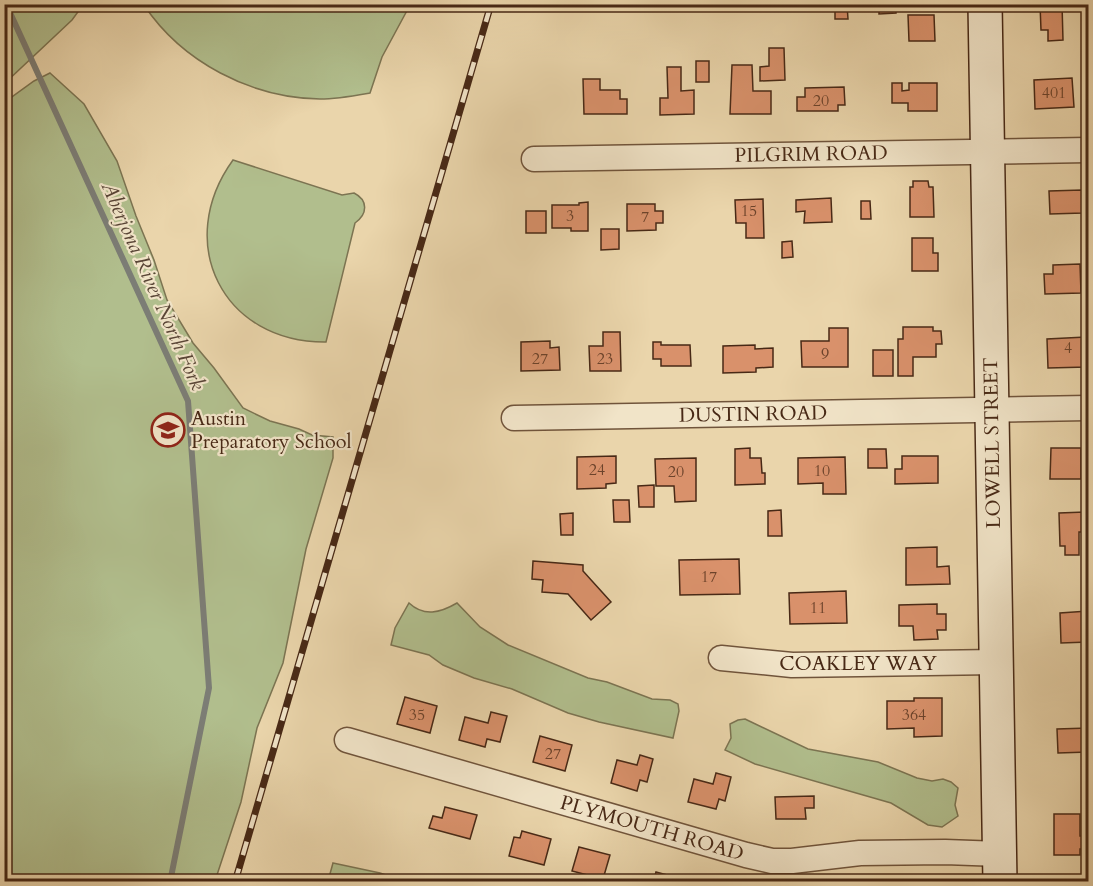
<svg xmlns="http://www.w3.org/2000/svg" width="1093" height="886" font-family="Cardo,serif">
  <rect width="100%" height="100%" fill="#ead5ab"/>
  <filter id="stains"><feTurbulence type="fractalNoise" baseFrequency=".00333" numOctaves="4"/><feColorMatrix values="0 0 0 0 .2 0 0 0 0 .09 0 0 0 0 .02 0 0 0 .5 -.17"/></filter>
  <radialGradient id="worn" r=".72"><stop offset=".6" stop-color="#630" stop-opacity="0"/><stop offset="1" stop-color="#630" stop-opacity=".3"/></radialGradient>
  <path fill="#b1be8d" stroke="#7c7452" stroke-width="1.5" d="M5,4L83,5L72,20L5,83Z
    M144,5H410L382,57L370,93C353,96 337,99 320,99C251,98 182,62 144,5Z
    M50,73L84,104L117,161L136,216L154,260L167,300L193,343L214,368L243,408L270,421L299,429L312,435L333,437V458L306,549L283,663L257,728L241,802L215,881H5L4,521L6,517L4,502L5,102L34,81Z
    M233,160L342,195L354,193C368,200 368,214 355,223L326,342C223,343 173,243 233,160Z
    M409,603C424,617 440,613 457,603L480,627L508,645L588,678L607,682L652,699L670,700L678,704L679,711L673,738L599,722L568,713L512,689L474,678L443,665L429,655L391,645L395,628Z
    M745,719L808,749L878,762L917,778L932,781L943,779L951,782L958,788L955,805L958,816L942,827L928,825L891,803L755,764L725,750L731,738L730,724L738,720Z
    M333,863L380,873L403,881H328Z"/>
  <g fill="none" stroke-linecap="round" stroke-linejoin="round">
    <path stroke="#7c7d75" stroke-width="6" d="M6,4L188,401L209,688L170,882"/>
  </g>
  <path fill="#d9916b" stroke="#482916" stroke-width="1.5" d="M879,4H896V13L879,14Z
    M1040,4H1062L1063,40L1048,41V30H1041Z
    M835,5H847L848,19H835Z
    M908,15H934L935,41H909Z
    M769,48H784L785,80L760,81V67L769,66Z
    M696,61H709V82H696Z
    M732,65H752L753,91H771V114H730Z
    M667,67H681V91L694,90V114L660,115V98H668Z
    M1072,78L1074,107L1035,109L1034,80Z
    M583,79H600V90H620V99H627V114H584Z
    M892,83H902V91L909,90V83H937V111H908V103H892Z
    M844,87L845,105H838V111H797V97H805V88Z
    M913,181H928L929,187H933L934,217H910V187H913Z
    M1082,190L1083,213L1050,214L1049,191Z
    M831,198L832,222L804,223L805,211L796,212V200Z
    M763,199L764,238H746V223H736L735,200Z
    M861,201H870L871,219H861Z
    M588,202V231H571V228H552V205H579V203Z
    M627,204H655V211H663V223H656V230L627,231Z
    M526,211H546V233H526Z
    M601,229H619V249L601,250Z
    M912,238H933V253H938V271H912Z
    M792,241L793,257L782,258V242Z
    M1080,264L1081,293L1045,294L1044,274H1053V265Z
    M903,327H933V331H941L942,344H936V357H913V376H898V339H903Z
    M829,328H848V367H802L801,341H829Z
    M603,332H620L621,371H590L589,346H603Z
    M1086,337H1088L1087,367L1048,368L1047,339Z
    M550,341V348L559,347L560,370L521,371V342Z
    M653,342H661V345H690L691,366H661V359H653Z
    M755,345V349L773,348V367L756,368V372L723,373V346Z
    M873,350H893V376H873Z
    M750,448V458H761L762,473H765V484L735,485V449Z
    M1051,448H1081V479H1050Z
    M868,449H886L887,468H868Z
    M616,456V483L606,484V488L577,489V457Z
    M902,456H938V483L895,484V469H902Z
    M845,457L846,494H823V483L798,484V458Z
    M696,458V501L675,502L674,486H656L655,459Z
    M654,485V507H639L638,486Z
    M613,500H629L630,522H614Z
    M781,510L782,536H768V511Z
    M1085,512L1086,532H1079V555H1065V546H1060L1059,513Z
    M573,513V535H561L560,514Z
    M937,547V567L949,566L950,584L906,585V548Z
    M739,559L740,594L680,595L679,560Z
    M533,561L583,565V571L611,602L591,620L568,594L542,592L543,580L532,579Z
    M846,591L847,623L790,624L789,593Z
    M937,604V614H946V630H937L938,639L914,640L913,626H899V605Z
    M1088,611V642L1061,643L1060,613Z
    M405,697L437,706L430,733L397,724Z
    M914,698H942V736L914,737V728L887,729V701H914Z
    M491,712L507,716L500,742L487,739L485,747L459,740L465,717L488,723Z
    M1088,728V752L1058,753L1057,729Z
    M540,736L572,745L565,771L533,762Z
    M640,755L653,759L647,782L640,780L637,791L611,783L617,760L637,765Z
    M716,773L731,777L725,801L719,799L716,809L688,802L694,779L713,784Z
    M814,796V808H805L806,819H776L775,797Z
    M445,807L477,815L470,839L429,828L433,816L442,818Z
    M1054,814H1080V836H1088V849H1080V855H1054Z
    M522,831L551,839L544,865L509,856L514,837L520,838Z
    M579,847L610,855L603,879L572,871Z
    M656,872L690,881V882H653Z
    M882,878L921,879L920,882H882Z"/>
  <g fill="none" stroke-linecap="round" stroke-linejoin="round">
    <g stroke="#70543b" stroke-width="27">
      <path id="minor" d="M534,159L1088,150
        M514,418L1088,408
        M721,658L792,665L996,662
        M347,740L746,855L772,861H792L860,853L945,852L1000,854"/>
    </g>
    <g stroke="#482916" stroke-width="36">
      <path id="secondary" d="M985,4L1000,882"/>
    </g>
    <use href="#minor" stroke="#f1e4c8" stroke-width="24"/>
    <use href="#secondary" stroke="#f1e4c8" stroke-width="33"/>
    <g stroke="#482916" stroke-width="7">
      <path id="rail" d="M235,882L491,4"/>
    </g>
    <use href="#rail" stroke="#f1e4c8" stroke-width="4.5" stroke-dasharray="14" stroke-linecap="butt"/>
  </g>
  <defs>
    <g id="school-ring" transform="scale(1.725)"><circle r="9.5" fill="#f1e4c8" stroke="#8f2418" stroke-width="1.5"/><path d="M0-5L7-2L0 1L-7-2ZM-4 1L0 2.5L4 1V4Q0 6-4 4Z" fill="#8f2418"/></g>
  </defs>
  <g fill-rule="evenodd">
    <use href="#school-ring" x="168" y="430"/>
  </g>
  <g text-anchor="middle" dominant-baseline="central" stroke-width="4.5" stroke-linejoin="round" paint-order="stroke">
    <g font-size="16" fill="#6c432b">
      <text x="1054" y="93">401</text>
      <text x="821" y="101">20</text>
      <text x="749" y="211">15</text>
      <text x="570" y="216">3</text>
      <text x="645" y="217">7</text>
      <text x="1068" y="348">4</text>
      <text x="825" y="354">9</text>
      <text x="540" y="359">27</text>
      <text x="605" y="359">23</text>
      <text x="597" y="470">24</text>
      <text x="822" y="471">10</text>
      <text x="676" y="472">20</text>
      <text x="709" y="577">17</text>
      <text x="818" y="608">11</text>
      <text x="417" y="715">35</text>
      <text x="914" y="715">364</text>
      <text x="553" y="754">27</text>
    </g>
    <g font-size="20" fill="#482916" stroke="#f1e4c8">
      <text transform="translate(811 154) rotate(-1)">PILGRIM ROAD</text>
      <text transform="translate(753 414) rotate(-1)">DUSTIN ROAD</text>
      <text transform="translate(992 443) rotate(-91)">LOWELL STREET</text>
      <text x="858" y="663">COAKLEY WAY</text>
      <text transform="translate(652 828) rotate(16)">PLYMOUTH ROAD</text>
    </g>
    <g font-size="20" fill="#482916" stroke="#f1e4c8" text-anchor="start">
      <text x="191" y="418">Austin<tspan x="191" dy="23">Preparatory School</tspan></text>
    </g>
    <g font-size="21" font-style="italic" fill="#594536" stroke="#f1e4c8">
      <text transform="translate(153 286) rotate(66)">Aberjona River North Fork</text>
    </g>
  </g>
  <rect width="1093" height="886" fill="none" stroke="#ead5ab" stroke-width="24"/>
  <rect x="6" y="6" width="1081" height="874" fill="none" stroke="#482916" stroke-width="3"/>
  <rect x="12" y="12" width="1069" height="862" fill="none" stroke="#482916" stroke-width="1.5"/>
  <rect width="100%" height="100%" filter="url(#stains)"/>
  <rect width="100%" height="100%" fill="url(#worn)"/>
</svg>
